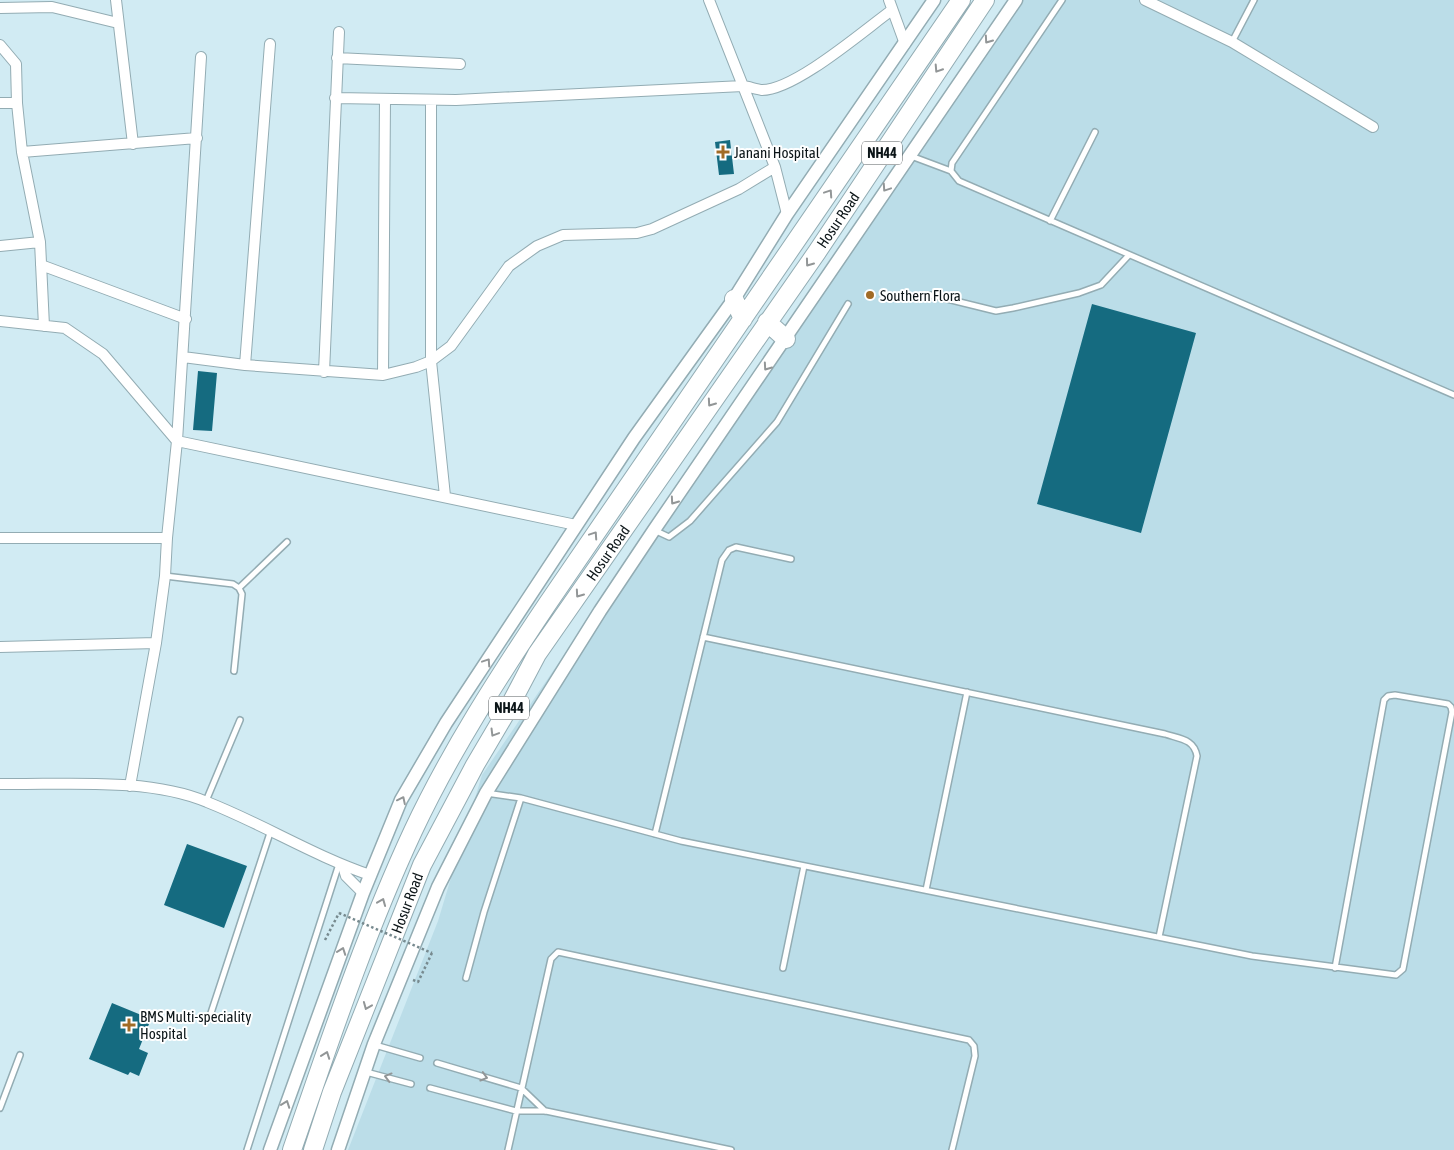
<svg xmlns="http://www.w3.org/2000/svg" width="1454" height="1150" font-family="'Asap Condensed',sans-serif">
  <rect width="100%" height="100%" fill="#d1ebf3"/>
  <path fill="#bbdde8" d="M1011,0H1454V1150H348L438,921L482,775Z"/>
  <path fill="#156b80" d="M730,140L734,174L719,175L715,142Z
    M1092,304L1196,333L1141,533L1037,504Z
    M198,371L217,373L212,431L193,430Z
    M187,844L247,866L224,928L164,905Z
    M112,1003L151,1019L139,1049L148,1053L139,1076L130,1072L128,1075L89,1059Z"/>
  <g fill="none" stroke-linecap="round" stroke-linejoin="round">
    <g stroke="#93acb3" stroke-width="8">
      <path id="service" d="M1062,0L952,163L951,171L959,181L1454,395
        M1232,42L1254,0
        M911,156L951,171
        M1050,221L1095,132
        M931,295L996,311L1013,308L1079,293L1101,285L1129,255
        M654,530L669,537L690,521L777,422L848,304
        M165,576L233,584L239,588L242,594L234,671
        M239,588L287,542
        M703,637L1165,734C1180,739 1194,739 1197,756L1159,937
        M486,793L521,798L681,841L1252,956L1396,975L1403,969L1452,712L1451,707L1448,704L1395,695L1388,696L1384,700L1335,968
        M206,801L240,720
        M655,834L722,560L729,550L736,547L791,559
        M926,890L967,692
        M783,968L804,866
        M466,978L484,912L521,798
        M209,1019L270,833
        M375,1045L420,1058
        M437,1063L521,1088L545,1111
        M366,1072L411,1084
        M430,1088L516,1111H546L731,1150
        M0,1108L20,1055
        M247,1150L339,864
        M508,1150L551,959L558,952L969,1040L974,1046L975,1056L952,1150"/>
    </g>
    <g stroke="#93acb3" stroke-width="12">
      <path id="minor" d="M116,0L133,144
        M709,0L775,167L787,214
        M889,0L905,44
        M1145,0L1232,42L1373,127
        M0,8L52,7L118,23
        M0,45L16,64L17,103
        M337,58L460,64
        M335,98L456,100L743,86C749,87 756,89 762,90C795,90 863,31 892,10
        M431,100V361L445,496
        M0,103H17L22,152L40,242L44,326
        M22,152L197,138
        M0,246L40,242
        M41,265L186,319
        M0,321L65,328L103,354L177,441
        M183,357L245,365L383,375L416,367L431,361L451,346L509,266L537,246L563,235L637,233L652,229L739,189L775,167
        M245,365L270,44
        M324,372L339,32
        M383,375L385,99
        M177,441L201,57
        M0,538H167L165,576L156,643L0,647
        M167,538L177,441L576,525
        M0,784C64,785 148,777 207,802C263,824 314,856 370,875
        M130,786L156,643
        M343,866L346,876L363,893"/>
    </g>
    <g stroke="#93acb3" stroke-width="15">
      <path id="tertiary" d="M270,1150L363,893L401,800L446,723L634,438L734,299L787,214L934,0
        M338,1150L374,1044L438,887L486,793L600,611L654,530L1016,0"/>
    </g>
    <g stroke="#93acb3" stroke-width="20">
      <path id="trunk" d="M734,299L743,319
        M767,322L786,339
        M292,1150C329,1043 365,934 413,831C450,752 499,676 548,603L961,0
        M313,1150L332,1092L422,865L475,765L508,709L537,654L817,252L985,0"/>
    </g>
    <path stroke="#778a8f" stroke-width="2.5" stroke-dasharray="2.5 2.5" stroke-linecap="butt" d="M325,940L339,913
      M413,980L418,982L432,953"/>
    <use href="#service" stroke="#fff" stroke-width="5"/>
    <use href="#minor" stroke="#fff" stroke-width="10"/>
    <use href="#tertiary" stroke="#fff" stroke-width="12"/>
    <use href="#trunk" stroke="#fff" stroke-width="18"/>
    <path stroke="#778a8f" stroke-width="2.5" stroke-dasharray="2.5 2.5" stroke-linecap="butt" d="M339,913L432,953"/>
  </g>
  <defs><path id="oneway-chevron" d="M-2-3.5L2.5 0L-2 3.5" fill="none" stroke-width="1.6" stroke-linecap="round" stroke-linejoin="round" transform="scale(1.25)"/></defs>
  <g stroke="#929697">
    <use href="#oneway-chevron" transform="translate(988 40) rotate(125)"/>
    <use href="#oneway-chevron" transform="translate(938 69) rotate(123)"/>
    <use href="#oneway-chevron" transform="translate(886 188) rotate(124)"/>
    <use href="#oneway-chevron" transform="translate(829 193) rotate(-56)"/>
    <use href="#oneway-chevron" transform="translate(809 263) rotate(126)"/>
    <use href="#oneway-chevron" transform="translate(767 367) rotate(125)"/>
    <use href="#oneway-chevron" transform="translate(711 403) rotate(125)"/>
    <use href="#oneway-chevron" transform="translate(674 501) rotate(125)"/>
    <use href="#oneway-chevron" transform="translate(594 535) rotate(-56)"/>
    <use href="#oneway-chevron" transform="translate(579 594) rotate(125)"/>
    <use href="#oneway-chevron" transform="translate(487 662) rotate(-56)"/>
    <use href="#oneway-chevron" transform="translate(494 733) rotate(121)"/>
    <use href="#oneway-chevron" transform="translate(402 800) rotate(-64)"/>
    <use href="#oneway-chevron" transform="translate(382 902) rotate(-68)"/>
    <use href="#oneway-chevron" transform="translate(342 951) rotate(-70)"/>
    <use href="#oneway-chevron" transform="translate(367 1006) rotate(112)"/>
    <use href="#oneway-chevron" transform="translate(326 1055) rotate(-70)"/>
    <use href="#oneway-chevron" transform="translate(388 1077) rotate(-165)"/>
    <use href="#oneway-chevron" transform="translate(484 1077) rotate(16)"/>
    <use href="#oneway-chevron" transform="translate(286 1104) rotate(-70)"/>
  </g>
  <g fill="#a16b26" stroke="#fff" stroke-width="2">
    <path d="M720.5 144.5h5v5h5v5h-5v5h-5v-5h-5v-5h5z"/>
    <circle cx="870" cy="295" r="5"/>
    <path d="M126.5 1017.5h5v5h5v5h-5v5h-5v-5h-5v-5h5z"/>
  </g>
  <g text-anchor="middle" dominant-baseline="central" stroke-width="4" stroke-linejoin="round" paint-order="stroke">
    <g fill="#fff" stroke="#555b5d" stroke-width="1">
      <rect x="862" y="141.5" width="40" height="23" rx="4"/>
      <rect x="489" y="696.5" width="40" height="23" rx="4"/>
    </g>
    <g font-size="14" font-weight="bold" fill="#0c1518">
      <text x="882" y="153">NH44</text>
      <text x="509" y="708">NH44</text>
    </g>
    <g font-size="15" fill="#0c1518" stroke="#fff" text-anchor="start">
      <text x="734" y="152">Janani Hospital</text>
      <text x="880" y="295">Southern Flora</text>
      <text x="140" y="1016">BMS Multi-speciality<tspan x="140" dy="17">Hospital</tspan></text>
    </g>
    <g font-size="15" fill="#0c1518" stroke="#fff">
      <text transform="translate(838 220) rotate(-56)">Hosur Road</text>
      <text transform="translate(608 553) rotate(-55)">Hosur Road</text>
      <text transform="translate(407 903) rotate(-69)">Hosur Road</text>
    </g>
  </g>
</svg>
